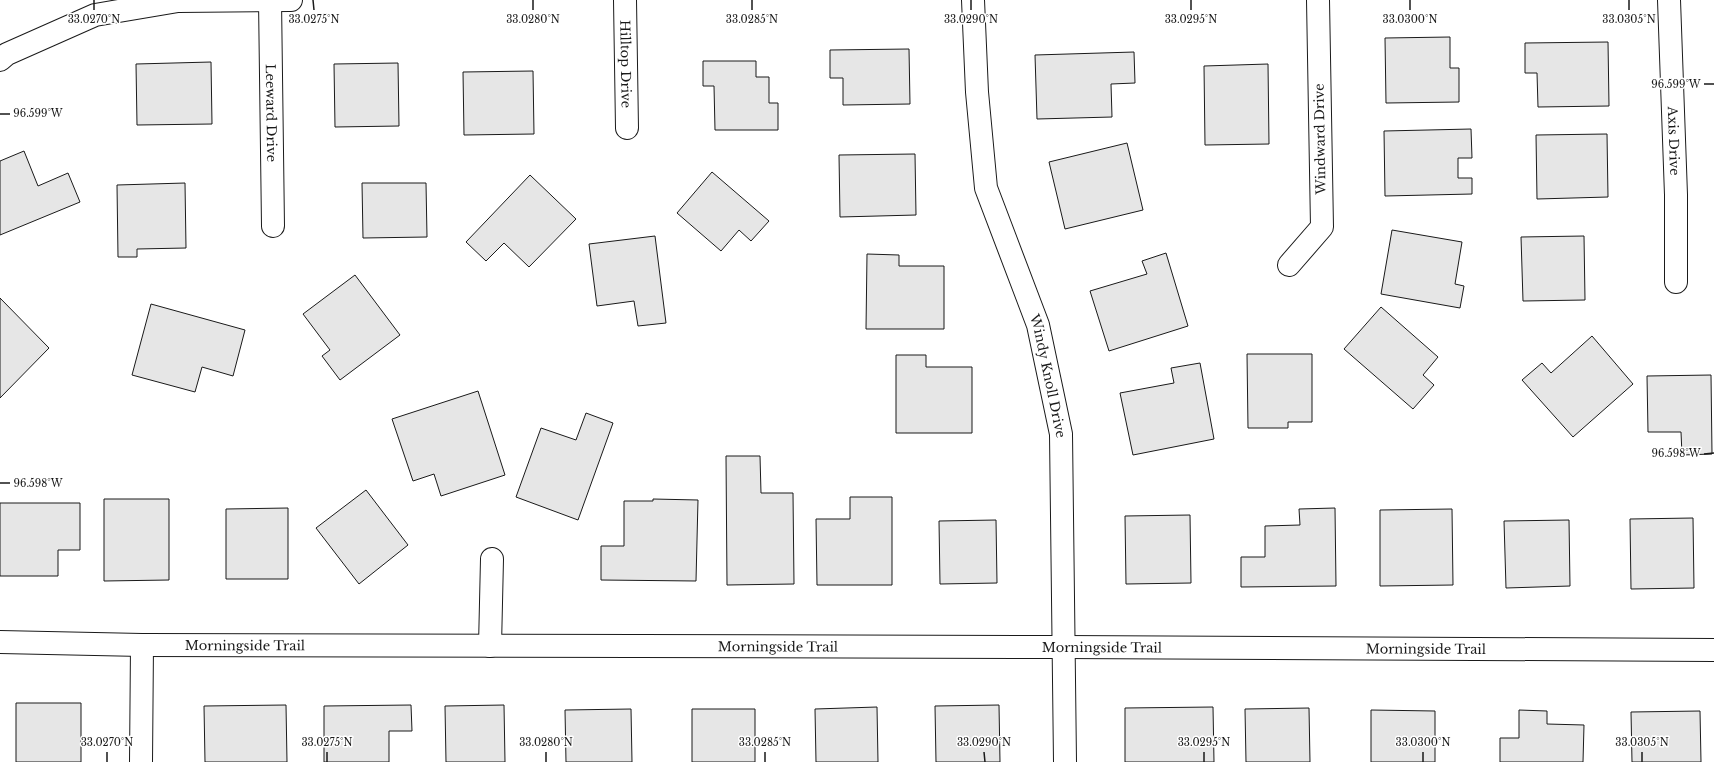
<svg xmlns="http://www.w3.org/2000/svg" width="1714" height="762" font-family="'Libre Baskerville',serif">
  <rect width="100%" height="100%" fill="#fff"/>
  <path fill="#e6e6e6" stroke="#1a1a1a" d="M1450,37V68H1459V102L1386,103L1385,38Z
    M1608,42L1609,106L1538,107L1537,73H1525V43Z
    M909,49L910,104L843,105V78H830V50Z
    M1134,52L1135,83L1111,84L1112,117L1037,119L1035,55Z
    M703,61H756V77H769V103H778V130H715L714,86H703Z
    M211,62L212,124L137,125L136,64Z
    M398,63L399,126L335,127L334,64Z
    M1268,64L1269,144L1205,145L1204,66Z
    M533,71L534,134L464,135L463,72Z
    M1471,129L1472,158H1458V178H1472V194L1385,196L1384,131Z
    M1607,134L1608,197L1537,199L1536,135Z
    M1127,143L1143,210L1065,229L1049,162Z
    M24,151L38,186L68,173L80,202L0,235V161Z
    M915,154L916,215L840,217L839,155Z
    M712,172L769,221L751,241L739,230L721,251L677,213Z
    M530,175L576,219L529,267L504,243L486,261L466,242Z
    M185,183L186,248L137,249V257H118L117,185Z
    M362,183H426L427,237L363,238Z
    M1392,230L1462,242L1455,284L1464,286L1460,308L1381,294Z
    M655,236L666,323L638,326L634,301L597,306L589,244Z
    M1584,236L1585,300L1523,301L1521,237Z
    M1166,253L1188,326L1109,351L1090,291L1147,274L1142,261Z
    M867,254L899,255V266H944V329H866Z
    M355,275L400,335L340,380L322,356L330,350L303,314Z
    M0,298L49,348L0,398Z
    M151,304L245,330L233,376L202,367L195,392L132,375Z
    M1381,307L1438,357L1423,375L1434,385L1413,409L1344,349Z
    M1592,336L1633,384L1573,437L1522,380L1542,363L1551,373Z
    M1247,354H1312V422H1288V428H1248Z
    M896,355H926V367H972V433H896Z
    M1200,363L1214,439L1133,455L1120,393L1174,383L1171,368Z
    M1711,375L1712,454L1682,455L1681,432H1648L1647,376Z
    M478,391L505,475L441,496L434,474L413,481L392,419Z
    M586,413L613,423L578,520L516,497L541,428L576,440Z
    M726,456H760L761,493H793L794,584L727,585Z
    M366,490L408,545L359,584L316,528Z
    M850,497H892V585H817L816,519H850Z
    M104,499H169V580L104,581Z
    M653,499L698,500L696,581L601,580V546H624V501H653Z
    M0,503H80V550H58V576H0Z
    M288,508V579H226V509Z
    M1335,508L1336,586L1241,587V557H1265V526L1300,525L1299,509Z
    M1452,509L1453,585L1380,586V510Z
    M1190,515L1191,583L1126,584L1125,516Z
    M1693,518L1694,588L1631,589L1630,519Z
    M996,520L997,583L940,584L939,521Z
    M1569,520L1570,586L1506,588L1504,521Z
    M16,703H81V762H16Z
    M286,705L287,762H205L204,706Z
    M411,705L412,731H389V762H324V706Z
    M504,705L505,762H446L445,706Z
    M999,705L1000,762H936L935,706Z
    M877,707L878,762H816L815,709Z
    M1213,707L1214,762H1125V708Z
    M1309,708L1310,762H1246L1245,709Z
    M631,709L632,762H566L565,710Z
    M692,709H755V762H692Z
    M1371,710L1435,711V762H1371Z
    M1519,710L1547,711V724L1584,725L1583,762H1500V738H1519Z
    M1700,711L1701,762H1632L1631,712Z"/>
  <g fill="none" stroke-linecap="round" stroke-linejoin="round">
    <g stroke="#1a1a1a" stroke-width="24">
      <g id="street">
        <path id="s1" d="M270,0L273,226"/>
        <path id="s2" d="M625,0L627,128"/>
        <path id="s3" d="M973,0L977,92L986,188L1038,325L1061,434L1065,762"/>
        <path id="s4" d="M1669,0L1676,195V282"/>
        <path d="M0,60L7,54L95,15L178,1L291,0"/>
        <path d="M1289,265L1322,227L1318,0"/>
        <path id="s5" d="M0,642L142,645L1063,647L1714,650"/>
        <path d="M490,646L492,559"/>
        <path d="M141,762L142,645"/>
      </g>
    </g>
    <use href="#street" stroke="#fff" stroke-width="22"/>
  </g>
  <path fill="none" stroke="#1a1a1a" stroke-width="1.5" d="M94,0V10M313,0L314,10M533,0V10M752,0V10M971,0V10M1191,0V10M1410,0V10M1629,0V10M1704,84H1714M0,114H10M1704,454L1714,453M0,483H10M107,752V762M327,752V762M546,752V762M765,752V762M984,752L985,762M1204,752V762M1423,752V762M1642,752V762"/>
  <g text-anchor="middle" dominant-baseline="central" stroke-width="3" stroke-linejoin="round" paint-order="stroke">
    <g font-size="13" fill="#1a1a1a" stroke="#fff">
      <text stroke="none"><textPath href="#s2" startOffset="64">Hilltop Drive</textPath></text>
      <text stroke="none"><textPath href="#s1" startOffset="113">Leeward Drive</textPath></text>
      <text transform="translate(1320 139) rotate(-91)">Windward Drive</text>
      <text stroke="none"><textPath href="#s4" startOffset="141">Axis Drive</textPath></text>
      <text stroke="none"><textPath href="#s3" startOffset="387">Windy Knoll Drive</textPath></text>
      <text stroke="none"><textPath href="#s5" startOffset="245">Morningside Trail</textPath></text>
      <text stroke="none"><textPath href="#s5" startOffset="778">Morningside Trail</textPath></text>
      <text stroke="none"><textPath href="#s5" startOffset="1102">Morningside Trail</textPath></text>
      <text stroke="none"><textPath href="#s5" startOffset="1426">Morningside Trail</textPath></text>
    </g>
  </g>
  <g font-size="10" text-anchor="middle" fill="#1a1a1a" stroke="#fff" stroke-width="3" stroke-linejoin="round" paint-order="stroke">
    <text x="94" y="23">33.0270°N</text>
    <text x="314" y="23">33.0275°N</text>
    <text x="533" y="23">33.0280°N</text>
    <text x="752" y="23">33.0285°N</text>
    <text x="971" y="23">33.0290°N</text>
    <text x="1191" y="23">33.0295°N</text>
    <text x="1410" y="23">33.0300°N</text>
    <text x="1629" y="23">33.0305°N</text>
    <text x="1676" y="88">96.599°W</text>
    <text x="38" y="117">96.599°W</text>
    <text x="1676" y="457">96.598°W</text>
    <text x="38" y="487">96.598°W</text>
    <text x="107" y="746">33.0270°N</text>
    <text x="327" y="746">33.0275°N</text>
    <text x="546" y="746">33.0280°N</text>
    <text x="765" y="746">33.0285°N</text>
    <text x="984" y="746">33.0290°N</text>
    <text x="1204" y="746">33.0295°N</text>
    <text x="1423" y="746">33.0300°N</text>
    <text x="1642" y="746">33.0305°N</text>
  </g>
</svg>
